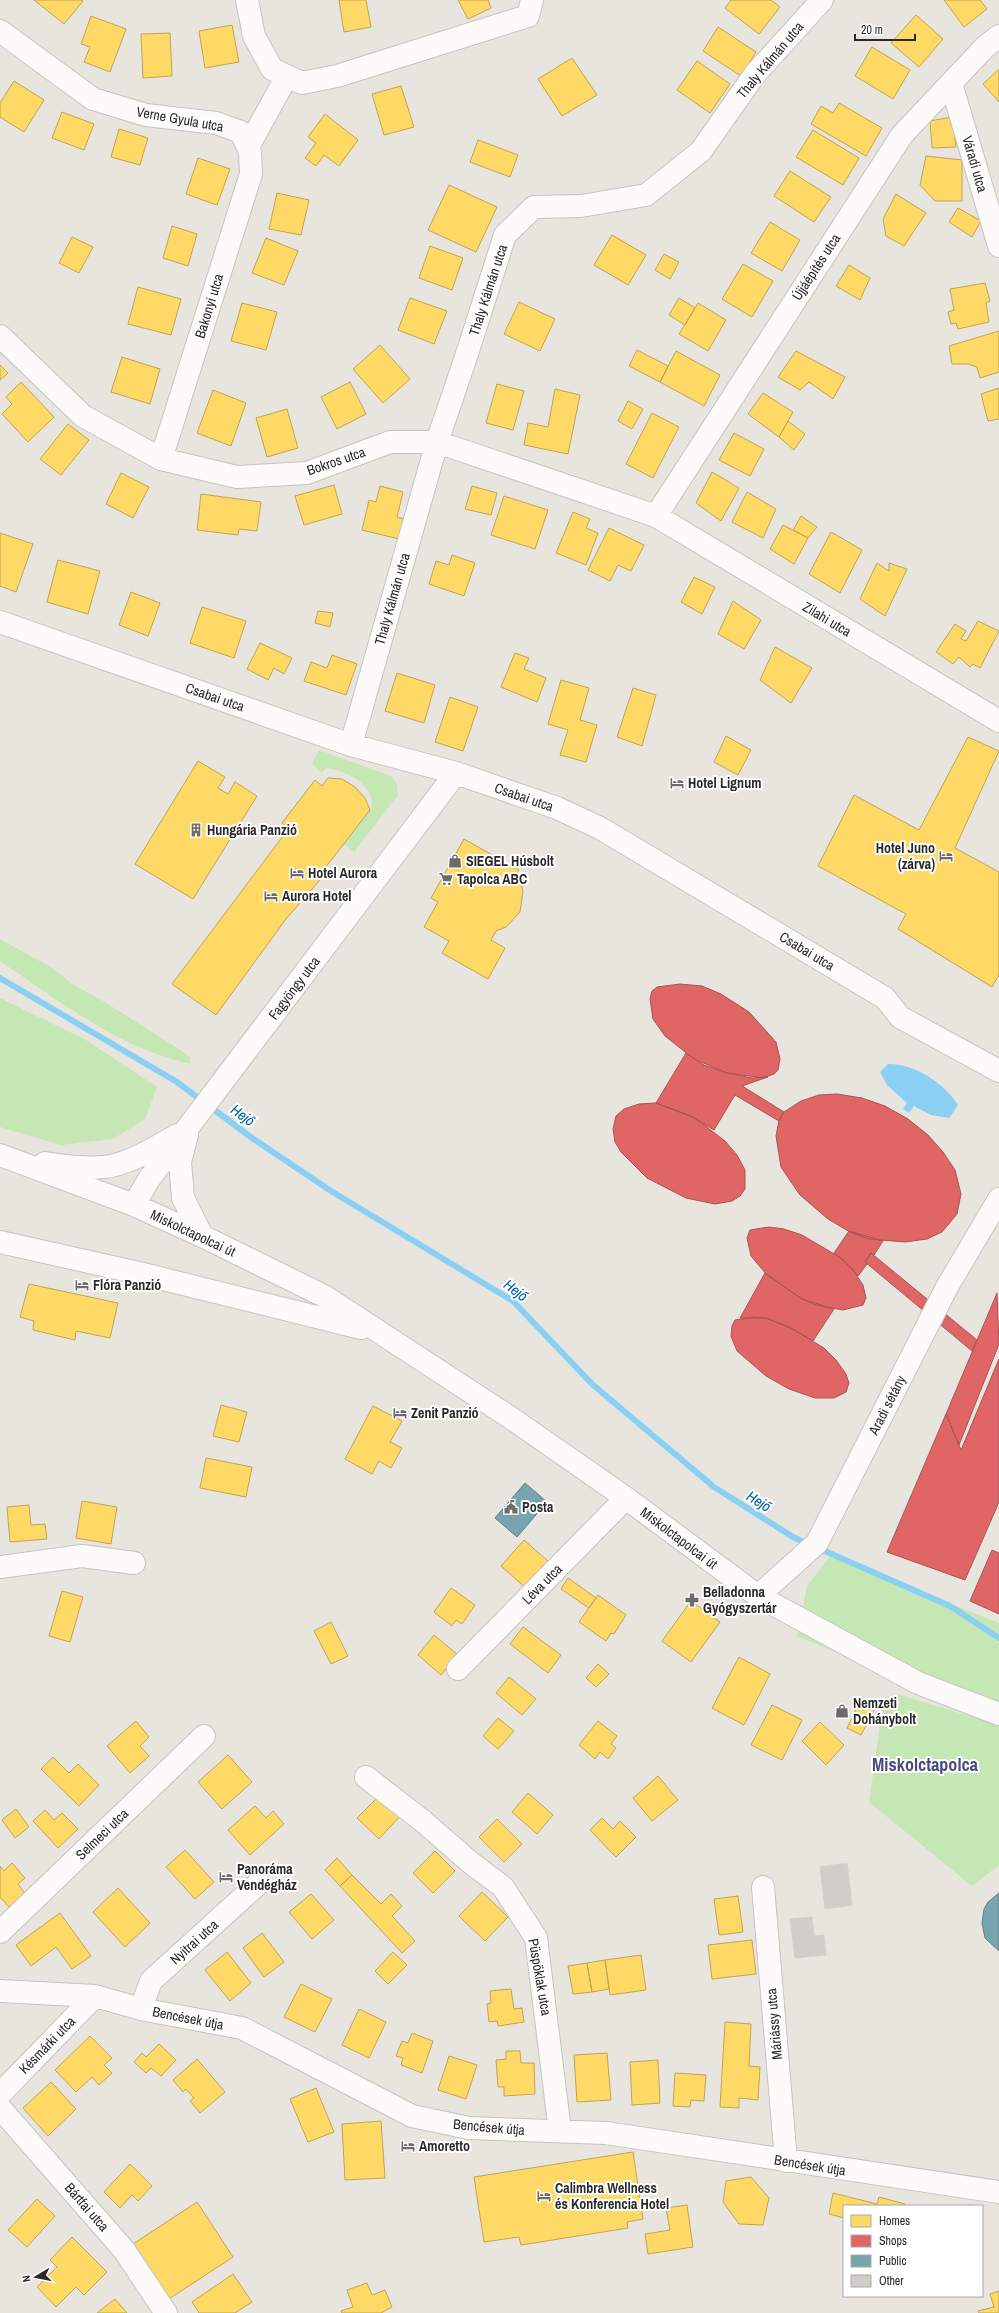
<svg xmlns="http://www.w3.org/2000/svg" width="999" height="2313" font-family="'Archivo Narrow',sans-serif">
  <rect width="100%" height="100%" fill="#e8e5de"/>
  <path fill="#c5e7b3" d="M319,750L391,776L397,784L398,795L354,852L344,844L371,809C377,785 345,770 326,768L322,773L312,764Z
    M0,939L54,969L72,984L103,1001L182,1051L190,1057V1064C119,1048 59,1001 0,961Z
    M0,998L86,1040L157,1087L145,1119L113,1139L61,1145L0,1127Z
    M830,1556L999,1623V1721L797,1636L807,1586Z
    M900,1695L999,1725V1865L972,1886L869,1802L884,1698Z"/>
  <path fill="#8ad0f2" d="M888,1064C914,1063 944,1083 958,1105L949,1118L931,1115L914,1106L909,1113L903,1109L907,1103L887,1085L880,1072Z"/>
  <path fill="#ffd966" stroke="#bfa454" d="M34,0H81L83,1L64,24Z
    M339,0H366L371,27L344,32Z
    M458,0H488L491,8L468,19Z
    M731,0H771L780,7L759,34L725,8Z
    M944,0H980L987,9L964,27Z
    M916,15L943,39L919,67L891,43Z
    M91,16L126,29L110,72L84,62L90,47L81,44Z
    M232,25L239,62L205,68L199,31Z
    M718,27L756,52L741,76L703,51Z
    M170,33L172,76L143,78L141,34Z
    M872,47L910,70L893,99L855,76Z
    M572,58L597,95L562,116L538,79Z
    M697,61L730,84L710,113L677,90Z
    M999,69V102L983,84Z
    M14,81L44,100L24,132L0,117V103Z
    M401,86L414,127L384,135L372,94Z
    M839,103L882,128L866,156L811,124L821,106L833,113Z
    M62,112L94,124L84,150L52,138Z
    M325,114L358,140L339,166L324,155L316,166L305,158L316,143L308,137Z
    M952,117L956,147L932,148L930,121Z
    M119,129L148,138L140,165L111,157Z
    M813,130L859,158L843,185L796,157Z
    M478,140L518,155L510,177L470,162Z
    M926,156L962,160V201H935L920,185Z
    M198,158L230,169L217,205L186,194Z
    M790,171L831,197L814,222L774,196Z
    M449,185L497,207L476,252L428,230Z
    M277,193L309,200L301,235L269,229Z
    M896,194L926,213L904,246L886,236L883,219Z
    M958,208L981,221L972,237L949,222Z
    M770,222L800,240L782,271L751,253Z
    M172,226L197,234L188,266L163,258Z
    M612,235L646,255L628,285L594,265Z
    M72,237L93,247L79,273L59,263Z
    M266,238L298,251L284,285L252,273Z
    M430,246L463,258L452,290L419,278Z
    M664,254L679,262L670,279L655,270Z
    M743,264L773,281L752,317L722,299Z
    M849,265L870,278L860,300L836,286Z
    M985,283L990,301L986,303L989,322L958,329L956,323L951,324L948,312L954,310L950,289Z
    M138,287L181,299L171,335L128,324Z
    M410,298L447,311L434,344L398,330Z
    M679,298L695,308L685,325L669,315Z
    M519,302L555,319L540,351L504,334Z
    M242,303L277,312L266,350L231,341Z
    M698,303L726,320L708,351L679,334Z
    M999,331V372L980,378L977,367L968,364H952L949,346Z
    M380,345L410,379L383,403L353,369Z
    M637,350L668,366L660,382L629,366Z
    M676,351L720,375L704,406L660,382Z
    M796,351L845,377L833,399L809,382L800,390L778,377Z
    M122,357L160,369L150,404L111,392Z
    M0,365L8,373L0,380Z
    M21,382L54,417L28,442L2,414L12,404L6,397Z
    M350,382L366,414L337,429L321,397Z
    M497,384L524,391L513,430L486,423Z
    M999,388V419L988,421L981,394Z
    M555,389L580,395L568,454L524,445L528,423L548,427Z
    M213,390L246,403L231,446L197,433Z
    M763,393L793,412L779,437L748,414Z
    M628,401L643,409L632,429L618,421Z
    M287,409L298,448L267,457L256,418Z
    M652,413L679,427L653,478L626,464Z
    M788,421L805,434L794,450L779,437Z
    M68,424L89,440L61,475L40,459Z
    M734,433L764,449L750,476L719,460Z
    M712,472L739,488L721,521L696,503Z
    M121,473L149,487L133,518L106,504Z
    M334,485L342,514L304,525L295,496Z
    M380,486L403,492L397,517L404,519L399,539L362,530L369,500L376,502Z
    M472,486L497,493L491,515L465,509Z
    M747,492L776,509L763,538L732,522Z
    M201,494L261,502L257,531L239,529L238,535L197,530Z
    M504,496L548,510L535,549L491,535Z
    M573,512L590,519L586,528L598,533L586,565L556,553Z
    M801,516L817,527L808,538L793,530Z
    M783,525L808,538L794,564L770,549Z
    M609,528L644,545L631,571L618,565L610,581L588,570Z
    M831,532L862,550L840,593L809,574Z
    M0,533L33,544L16,592L0,586Z
    M452,555L475,563L464,596L429,584L436,561L449,565Z
    M58,560L100,571L88,614L47,602Z
    M877,563L889,571V563L907,569L885,616L860,599Z
    M694,577L715,587L702,614L681,602Z
    M131,592L160,603L148,636L119,625Z
    M733,601L761,620L744,649L718,634Z
    M202,607L246,621L234,658L190,643Z
    M318,611L333,613L330,627L315,623Z
    M978,621L999,631L980,668L973,664L970,667L959,657L953,664L936,652L955,624L966,631L961,639L966,641Z
    M260,643L292,658L284,674L274,668L268,680L247,669Z
    M775,647L812,668L791,703L760,680Z
    M515,653L529,658L524,669L546,678L537,702L501,687Z
    M332,655L357,664L346,695L304,681L311,662L327,668Z
    M397,673L435,685L424,723L385,711Z
    M561,680L589,688L580,720L597,725L586,762L560,755L568,730L548,724Z
    M633,688L656,695L642,746L617,737Z
    M450,697L478,707L463,751L435,742Z
    M726,736L751,750L738,775L714,762Z
    M968,737L999,751L955,848L999,872V975L992,987L898,929L906,914L818,866L854,795L919,830Z
    M198,761L225,777L218,788L228,794L235,782L257,796L193,899L135,864Z
    M328,778L342,779L355,787L365,798L370,810L322,872L325,874L286,919L216,1015L172,984L289,828L282,823L315,780L322,786Z
    M464,839L519,870L515,877L520,881L523,891L520,912L506,927L496,931L491,940L505,948L488,979L442,953L449,941L424,927L438,902L431,898Z
    M29,1284L118,1303L110,1338L76,1331L75,1340L33,1330L34,1321L20,1317Z
    M221,1405L247,1412L239,1442L213,1436Z
    M373,1406L402,1421L390,1442L402,1448L391,1468L379,1461L372,1474L345,1459Z
    M206,1458L252,1467L246,1497L200,1488Z
    M82,1501L117,1507L111,1544L76,1538Z
    M29,1505L31,1525L45,1524L47,1539L10,1542L7,1507Z
    M524,1540L549,1562L526,1588L501,1566Z
    M568,1578L596,1598L589,1608L561,1589Z
    M451,1588L475,1605L462,1624L456,1620L452,1626L434,1612Z
    M62,1591L83,1597L70,1642L49,1636Z
    M598,1595L626,1615L614,1634L611,1633L606,1641L579,1622Z
    M691,1601L720,1622L691,1662L662,1641Z
    M331,1622L348,1656L331,1664L314,1631Z
    M523,1627L561,1655L548,1673L510,1644Z
    M434,1635L458,1655L441,1675L418,1655Z
    M739,1657L770,1674L744,1725L712,1708Z
    M598,1664L609,1674L596,1687L586,1678Z
    M509,1677L536,1699L522,1715L496,1693Z
    M860,1702L875,1709L861,1735L847,1728Z
    M772,1705L802,1720L782,1760L751,1745Z
    M498,1718L514,1731L498,1749L483,1736Z
    M136,1721L149,1737L140,1746L149,1756L130,1773L107,1746Z
    M598,1721L617,1736L611,1744L616,1748L608,1759L600,1752L595,1759L579,1745Z
    M820,1722L844,1745L826,1765L802,1741Z
    M228,1755L252,1782L222,1809L198,1782Z
    M53,1757L69,1773L78,1764L99,1785L79,1806L41,1769Z
    M658,1776L678,1800L652,1821L633,1798Z
    M528,1793L553,1815L537,1834L512,1812Z
    M379,1796L400,1816L379,1839L357,1818Z
    M255,1806L266,1818L273,1811L284,1824L250,1855L228,1830Z
    M16,1809L29,1827L15,1838L2,1820Z
    M45,1810L54,1820L62,1813L78,1829L58,1848L33,1821Z
    M602,1818L613,1829L620,1821L636,1837L616,1857L590,1830Z
    M497,1819L522,1844L504,1862L479,1837Z
    M185,1850L214,1882L195,1899L166,1867Z
    M435,1851L455,1871L433,1893L413,1873Z
    M337,1858L352,1875L340,1886L325,1870Z
    M12,1863L25,1878L18,1884L25,1893L9,1907L0,1897V1866L4,1871Z
    M352,1875L381,1904L391,1894L402,1906L392,1916L415,1941L402,1953L340,1886Z
    M118,1888L150,1923L125,1947L93,1912Z
    M482,1892L508,1917L485,1941L459,1916Z
    M311,1894L334,1920L312,1939L289,1912Z
    M738,1896L743,1932L719,1935L714,1899Z
    M60,1913L91,1956L72,1969L56,1947L31,1966L16,1945Z
    M262,1933L284,1962L264,1977L243,1948Z
    M752,1940L756,1974L712,1979L708,1945Z
    M227,1952L251,1983L230,2001L205,1970Z
    M393,1952L407,1965L388,1984L375,1971Z
    M641,1955L646,1990L610,1995L605,1960Z
    M605,1960L609,1989L592,1992L587,1963Z
    M587,1963L592,1992L573,1994L568,1966Z
    M301,1984L332,1999L315,2032L284,2017Z
    M511,1989L514,2009L522,2008L524,2022L498,2026L497,2021L489,2022L487,2004L491,2003L490,1991Z
    M359,2009L386,2022L369,2058L342,2045Z
    M725,2022L751,2024L749,2066L760,2067L758,2100L739,2098V2108L720,2107Z
    M412,2033L433,2041L422,2073L401,2065L403,2058L396,2056L402,2041L408,2043Z
    M90,2036L112,2058L104,2065L112,2073L99,2085L92,2077L76,2092L55,2070Z
    M159,2044L176,2060L161,2076L151,2068L146,2073L134,2062L142,2053L146,2057Z
    M506,2051H520L521,2063H534L535,2094L504,2096V2087H498L496,2060L506,2059Z
    M607,2053L611,2100L577,2102L574,2055Z
    M449,2056L477,2065L466,2099L438,2090Z
    M197,2059L225,2092L200,2113L190,2101L194,2098L186,2089L183,2092L173,2080Z
    M658,2060L660,2103L632,2105L630,2062Z
    M675,2073L706,2075L704,2101L691,2100L690,2107L673,2106Z
    M51,2082L76,2109L48,2136L23,2108Z
    M316,2088L334,2132L308,2142L290,2099Z
    M381,2121L385,2178L345,2180L342,2124Z
    M633,2152L643,2219L627,2222L628,2228L521,2245L519,2237L484,2242L474,2177Z
    M130,2164L152,2186L138,2201L132,2195L120,2208L104,2192Z
    M751,2177L769,2198L763,2225L739,2224L723,2202L726,2181Z
    M833,2193L877,2204L879,2197L905,2204L904,2206H844V2218L829,2214Z
    M37,2199L55,2216L27,2247L8,2230Z
    M197,2202L233,2257L169,2299L133,2244Z
    M687,2205L693,2247L648,2254L645,2234L670,2230L666,2208Z
    M72,2237L107,2272L84,2295L76,2287L56,2307L37,2287L57,2267L50,2260Z
    M233,2274L252,2302L235,2313H199L192,2302Z
    M367,2283L372,2295L385,2290L392,2307L381,2313H342L341,2311L353,2307L347,2290Z
    M999,2291V2313H979L978,2311L994,2307L990,2294Z
    M115,2299L127,2313H97Z"/>
  <path fill="#e06666" stroke="#a95454" d="M680,984L702,986L721,994L749,1012L776,1042L780,1059L778,1070L774,1074L763,1078L727,1073L694,1059L665,1036L653,1019L650,999L652,991L657,987Z
    M686,1053L704,1065L727,1073L752,1078L768,1077L742,1086L784,1112L779,1121L735,1095L714,1130L691,1116L656,1103Z
    M837,1094L862,1098L885,1106L908,1119L928,1135L943,1152L955,1170L961,1194L957,1214L942,1232L927,1239L905,1242L869,1239L850,1232L828,1219L800,1195L781,1167L776,1136L779,1120L784,1112L801,1101L819,1095Z
    M656,1103L695,1118L725,1141L737,1155L745,1170V1189L740,1196L732,1201L715,1204L686,1198L647,1178L621,1152L615,1142L613,1129L616,1116L624,1109L639,1104Z
    M769,1227L784,1229L802,1235L841,1258L853,1270L863,1285L866,1298L863,1305L843,1310L816,1305L802,1299L767,1275L751,1256L747,1238L750,1230Z
    M849,1231L883,1241L874,1255L871,1253L865,1262L867,1264L858,1276L846,1263L834,1253Z
    M871,1253L977,1340L972,1351L865,1262Z
    M765,1273L802,1299L834,1309L813,1341L791,1328L766,1318H740Z
    M997,1293L999,1344L959,1445L946,1414Z
    M753,1317L766,1318L791,1328L824,1348L836,1360L846,1374L849,1383L846,1392L834,1398H815L789,1389L766,1376L737,1351L731,1336L732,1326L735,1320Z
    M999,1359V1502L965,1580L887,1552L946,1414L961,1450Z
    M992,1550L999,1553V1614L970,1601Z"/>
  <path fill="#76a5af" stroke="#5f8087" d="M525,1483L547,1502L517,1537L495,1518Z
    M999,1893V1951L985,1938L982,1923L984,1909L988,1902Z"/>
  <g fill="none" stroke-linecap="round" stroke-linejoin="round">
    <path stroke="#8ad0f2" stroke-width="6" d="M0,978L177,1082L252,1138L331,1191L513,1301L592,1384L714,1487L793,1537L810,1545
      M818,1548L950,1606L999,1638"/>
  </g>
  <path fill="#d1cec9" stroke="#d3d0ca" d="M847,1863L852,1905L825,1909L820,1867Z
    M812,1917L814,1936L824,1935L826,1955L795,1958L790,1919Z"/>
  <g fill="none" stroke-linecap="round" stroke-linejoin="round">
    <g stroke="#c5c4c4" stroke-width="24">
      <path id="minor" d="M247,0L254,36L272,69L302,83L337,76L528,16L532,0
        M0,31L93,99L146,115L216,123L241,132L250,152L251,174L161,459
        M951,83L999,246
        M248,147L287,76
        M0,336L83,416L161,459L237,477L307,473L390,442H437L656,516L999,721
        M656,516L902,135L985,47L999,36
        M0,622L351,745L456,773L557,808L600,828L885,998L900,1017L999,1071
        M351,745L437,442L466,357L505,235L534,207L581,206L646,195L701,151L755,74L822,0
        M187,1135L180,1162L183,1198L202,1236
        M0,1155L134,1205L202,1236L324,1296L511,1418L626,1498L758,1596L918,1683L999,1714
        M45,1163C64,1166 84,1169 104,1167C127,1165 157,1147 177,1135
        M134,1205L149,1179L456,773
        M0,1242L143,1274L361,1328
        M0,1567L82,1556L134,1563
        M758,1596L817,1543L947,1287L999,1199
        M458,1669L626,1498
        M366,1777L424,1822L471,1863L503,1887L536,1938L560,2131
        M763,1887L786,2161
        M0,1932L204,1736
        M0,1991L95,1996L141,2009L242,2028L412,2116L469,2128L606,2133L999,2192
        M141,2009L151,1981L259,1883
        M0,2094L95,1996
        M0,2108L124,2250L166,2313"/>
    </g>
    <use href="#minor" stroke="#fcfbfa" stroke-width="22"/>
  </g>
  <defs>
    <g id="hotel-bare" transform="scale(1.08)"><path d="M-6-4.5h1.5V1H6V5H4.5V3h-9V5H-6ZM-4 0a1.8 1.8 0 1 1 3.6 0ZM.5 0V-2.5h3Q6-2.5 6 0Z" fill="#6c6b68" stroke="#fff" stroke-width="2.5" paint-order="stroke"/></g>
    <g id="building-bare" transform="scale(1.08)"><path d="M-4-6H4V6H1V3H-1V6H-4ZM-2.5-4.3h1.7v1.8h-1.7ZM.8-4.3h1.7v1.8H.8ZM-2.5-1h1.7V.8h-1.7ZM.8-1h1.7V.8H.8Z" fill="#6c6b68" stroke="#fff" stroke-width="2.5" paint-order="stroke"/></g>
    <g id="shop-bare" transform="scale(1.08)"><path d="M-5-2.5h2.3a2.7 3.5 0 0 1 5.4 0H5L5.5 6h-11ZM-1.5-2.5h3a1.5 2.3 0 0 0-3 0Z" fill="#6c6b68" stroke="#fff" stroke-width="2.5" paint-order="stroke"/></g>
    <g id="supermarket-bare" transform="scale(1.08)"><path d="M-6-5.5h2.5l.6 2H6L4.5 2H-2.5L-4.4-4H-6ZM-1.5 3.2a1.3 1.3 0 1 0 .1 0ZM3 3.2a1.3 1.3 0 1 0 .1 0Z" fill="#6c6b68" stroke="#fff" stroke-width="2.5" paint-order="stroke"/></g>
    <g id="civic-bare" transform="scale(1.08)"><path d="M-.6-6.5H3V-4.5H.6V-3L4-1V1h2V6H-6V1h2V-1L-.6-3ZM-1.2 2.5V6h2.4V2.5Z" fill="#6c6b68" stroke="#fff" stroke-width="2.5" paint-order="stroke"/></g>
    <g id="pharmacy-bare" transform="scale(1.08)"><path d="M-2-6h4v4h4v4h-4v4h-4v-4h-4v-4h4Z" fill="#6c6b68" stroke="#fff" stroke-width="2.5" paint-order="stroke"/></g>
  </defs>
  <g fill-rule="evenodd">
    <use href="#hotel-bare" x="677" y="783"/>
    <use href="#building-bare" x="196" y="830"/>
    <use href="#hotel-bare" x="946" y="856"/>
    <use href="#shop-bare" x="455" y="861"/>
    <use href="#hotel-bare" x="297" y="873"/>
    <use href="#supermarket-bare" x="446" y="879"/>
    <use href="#hotel-bare" x="271" y="896"/>
    <use href="#hotel-bare" x="82" y="1285"/>
    <use href="#hotel-bare" x="400" y="1413"/>
    <use href="#civic-bare" x="511" y="1507"/>
    <use href="#pharmacy-bare" x="692" y="1600"/>
    <use href="#shop-bare" x="842" y="1711"/>
    <use href="#hotel-bare" x="226" y="1877"/>
    <use href="#hotel-bare" x="408" y="2146"/>
    <use href="#hotel-bare" x="544" y="2196"/>
  </g>
  <g text-anchor="middle" dominant-baseline="central" stroke-width="4" stroke-linejoin="round" paint-order="stroke">
    <g font-size="14" fill="#292929" stroke="#fff">
      <text transform="translate(770 60) rotate(-50)">Thaly Kálmán utca</text>
      <text transform="translate(180 119) rotate(10)">Verne Gyula utca</text>
      <text transform="translate(975 164) rotate(74)">Váradi utca</text>
      <text transform="translate(816 267) rotate(-57)">Újjáépítés utca</text>
      <text transform="translate(488 290) rotate(-72)">Thaly Kálmán utca</text>
      <text transform="translate(209 306) rotate(-73)">Bakonyi utca</text>
      <text transform="translate(336 461) rotate(-19)">Bokros utca</text>
      <text transform="translate(392 599) rotate(-74)">Thaly Kálmán utca</text>
      <text transform="translate(827 619) rotate(31)">Zilahi utca</text>
      <text transform="translate(215 697) rotate(19)">Csabai utca</text>
      <text transform="translate(524 797) rotate(19)">Csabai utca</text>
      <text transform="translate(807 951) rotate(31)">Csabai utca</text>
      <text transform="translate(294 988) rotate(-53)">Fagyöngy utca</text>
      <text transform="translate(193 1233) rotate(25)">Miskolctapolcai út</text>
      <text transform="translate(887 1405) rotate(-63)">Aradi sétány</text>
      <text transform="translate(679 1538) rotate(37)">Miskolctapolcai út</text>
      <text transform="translate(542 1584) rotate(-45)">Léva utca</text>
      <text transform="translate(102 1834) rotate(-44)">Selmeci utca</text>
      <text transform="translate(194 1942) rotate(-42)">Nyitrai utca</text>
      <text transform="translate(540 1977) rotate(80)">Püspöklak utca</text>
      <text transform="translate(188 2018) rotate(11)">Bencések útja</text>
      <text transform="translate(774 2024) rotate(-95)">Máriássy utca</text>
      <text transform="translate(47 2045) rotate(-46)">Késmárki utca</text>
      <text transform="translate(489 2127) rotate(5)">Bencések útja</text>
      <text transform="translate(810 2165) rotate(9)">Bencések útja</text>
      <text transform="translate(87 2207) rotate(49)">Bártfai utca</text>
    </g>
    <g font-size="14" font-weight="bold" fill="#292929" stroke="#fff" text-anchor="start">
      <text x="688" y="783">Hotel Lignum</text>
      <text x="207" y="830">Hungária Panzió</text>
      <text x="935" y="848" text-anchor="end">Hotel Juno<tspan x="935" dy="16">(zárva)</tspan></text>
      <text x="466" y="861">SIEGEL Húsbolt</text>
      <text x="308" y="873">Hotel Aurora</text>
      <text x="457" y="879">Tapolca ABC</text>
      <text x="282" y="896">Aurora Hotel</text>
      <text x="93" y="1285">Flóra Panzió</text>
      <text x="411" y="1413">Zenit Panzió</text>
      <text x="522" y="1507">Posta</text>
      <text x="703" y="1592">Belladonna<tspan x="703" dy="16">Gyógyszertár</tspan></text>
      <text x="853" y="1703">Nemzeti<tspan x="853" dy="16">Dohánybolt</tspan></text>
      <text x="237" y="1869">Panoráma<tspan x="237" dy="16">Vendégház</tspan></text>
      <text x="419" y="2146">Amoretto</text>
      <text x="555" y="2188">Calimbra Wellness<tspan x="555" dy="16">és Konferencia Hotel</tspan></text>
    </g>
    <g font-size="15" font-style="italic" fill="#0161a6" stroke="#fff">
      <text transform="translate(243 1115) rotate(36)">Hejő</text>
      <text transform="translate(516 1290) rotate(37)">Hejő</text>
      <text transform="translate(759 1501) rotate(32)">Hejő</text>
    </g>
    <g font-size="18" font-weight="bold" fill="#454b7e" stroke="#fff">
      <text x="925" y="1764">Miskolctapolca</text>
    </g>
  </g>
  <rect x="843" y="2205" width="140" height="92" fill="#ffffff" stroke="#a9a9a9"/>
  <rect x="851" y="2215" width="20" height="12" fill="#ffd966" stroke="#a9a9a9"/>
  <text x="879" y="2225" font-size="12" fill="#292929">Homes</text>
  <rect x="851" y="2235" width="20" height="12" fill="#e06666" stroke="#a9a9a9"/>
  <text x="879" y="2245" font-size="12" fill="#292929">Shops</text>
  <rect x="851" y="2255" width="20" height="12" fill="#76a5af" stroke="#a9a9a9"/>
  <text x="879" y="2265" font-size="12" fill="#292929">Public</text>
  <rect x="851" y="2275" width="20" height="12" fill="#d1cec9" stroke="#a9a9a9"/>
  <text x="879" y="2285" font-size="12" fill="#292929">Other</text>
  <g transform="translate(36 2277) rotate(260)" stroke="#ffffff" stroke-width="3" paint-order="stroke">
  <path d="M0-3L7 15L0 10L-7 15Z" fill="#292929"/>
  <text y="-6" font-size="11" font-weight="bold" text-anchor="middle" fill="#292929">N</text>
  </g>
  <path d="M855 34v6h60v-6" fill="none" stroke="#292929" stroke-width="2"/>
  <text x="861" y="34" font-size="12" fill="#292929" stroke="#ffffff" stroke-width="3" paint-order="stroke">20 m</text>
</svg>
